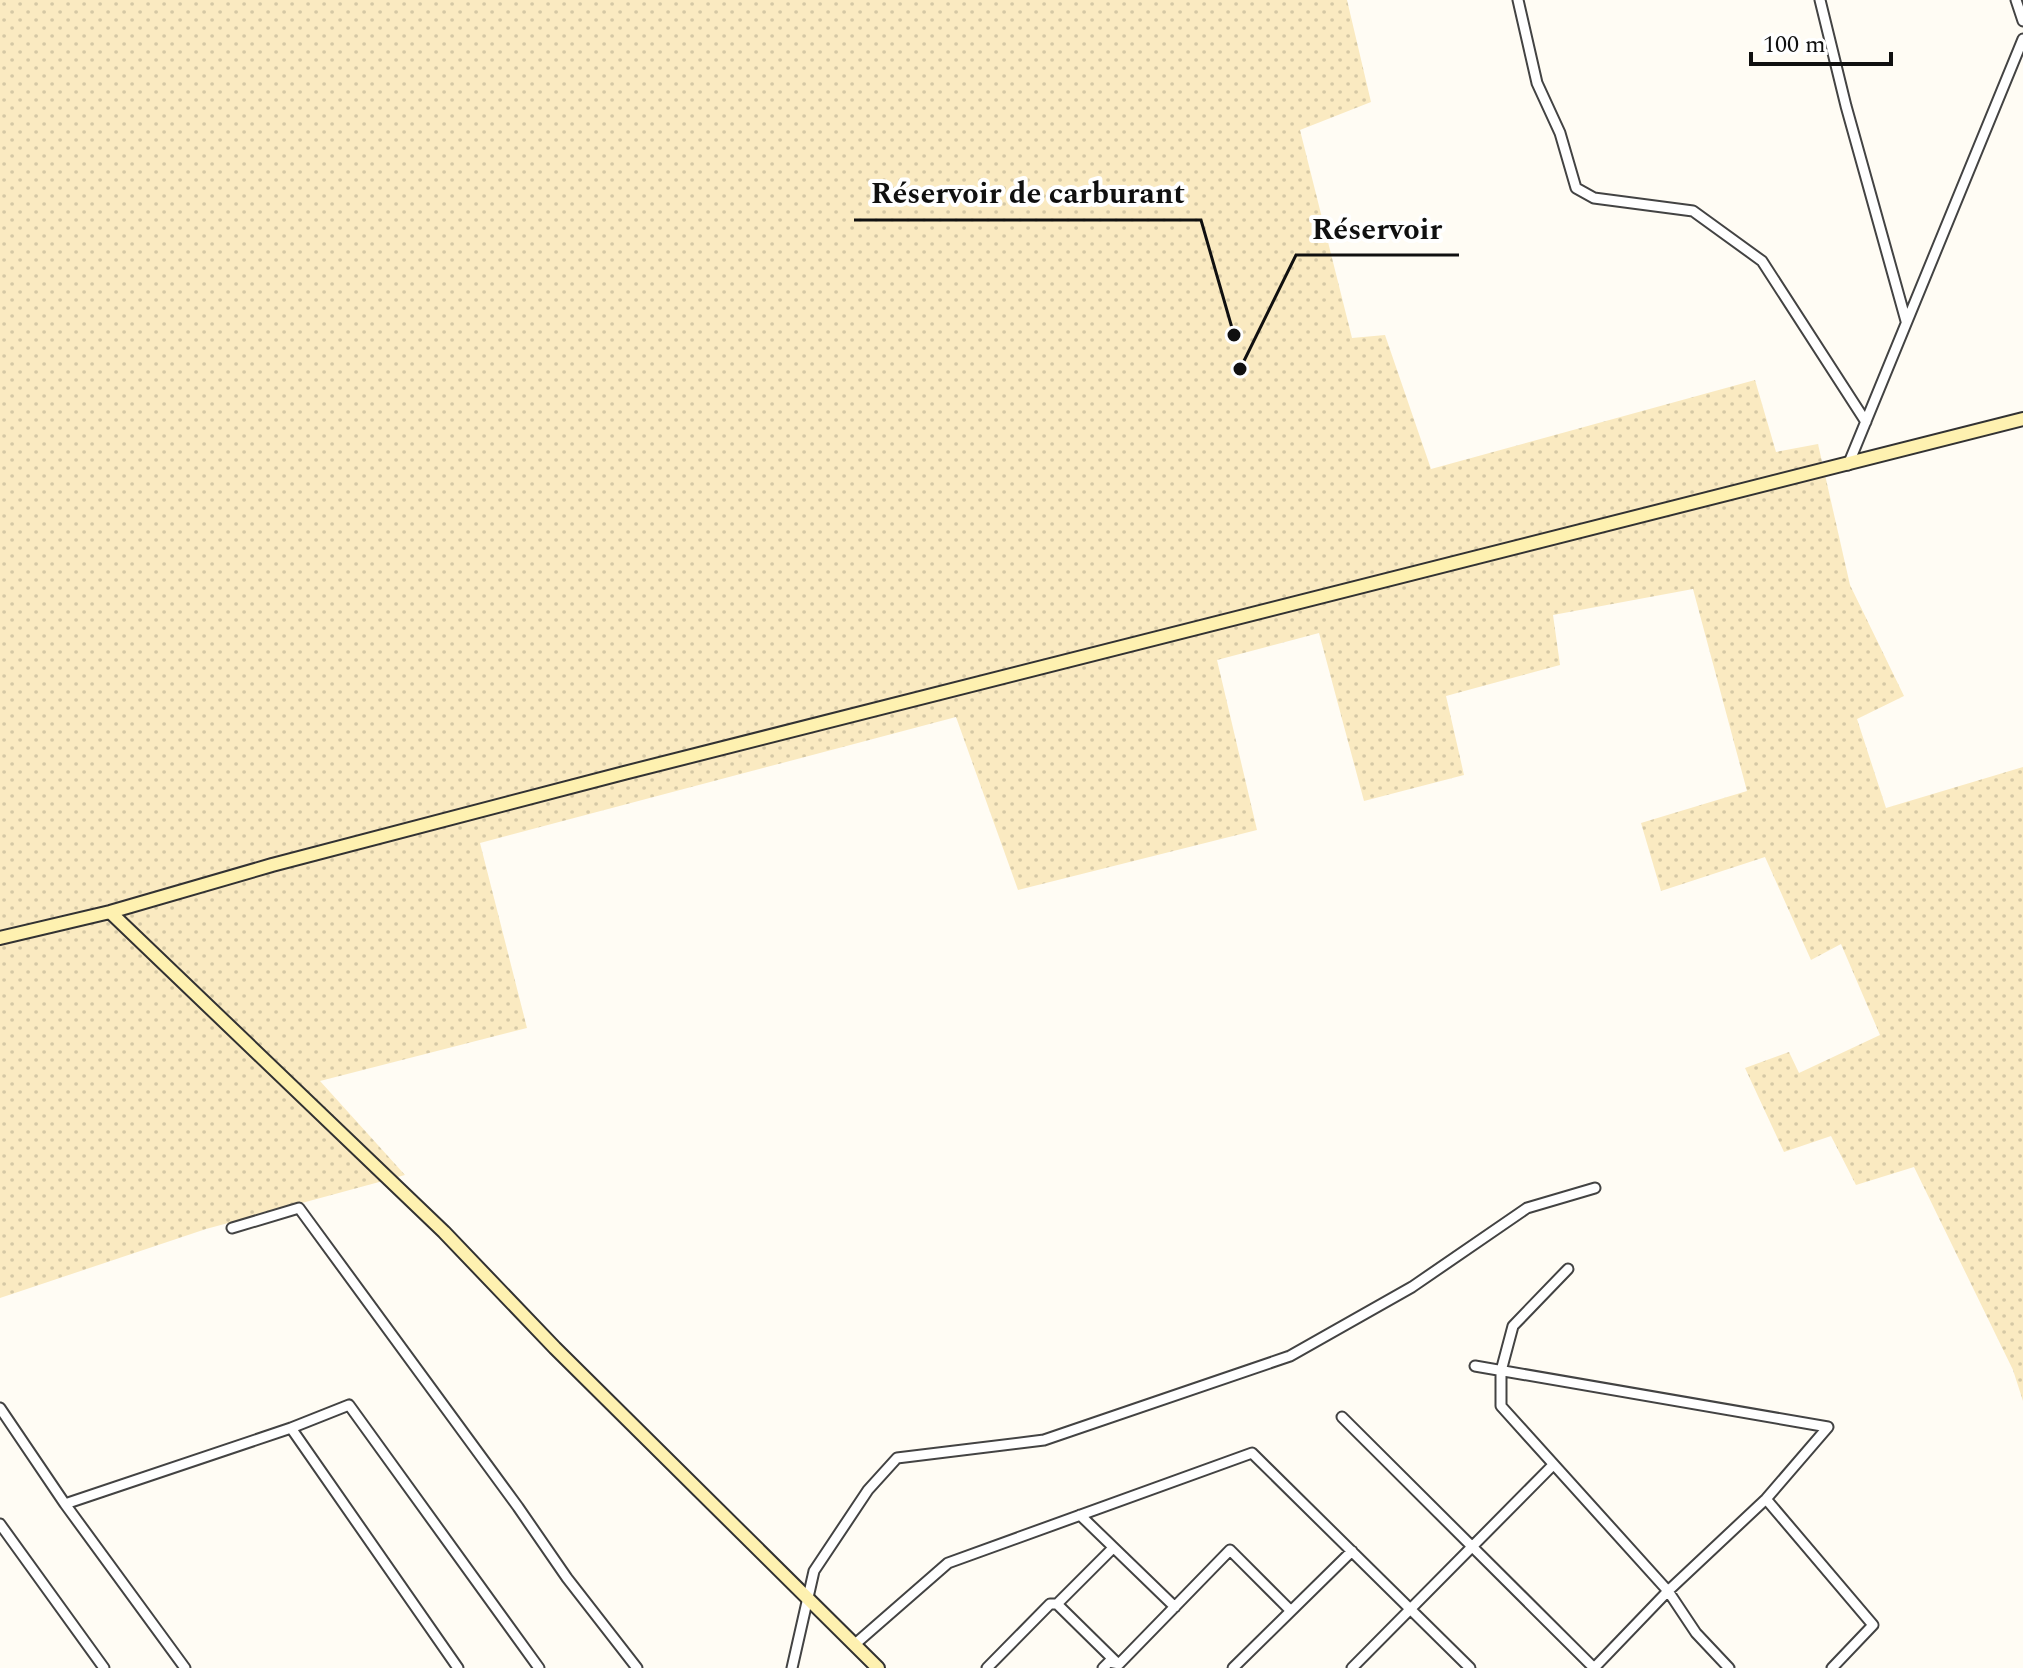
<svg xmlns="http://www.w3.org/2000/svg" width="2023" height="1668" font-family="Spectral,serif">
  <defs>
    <pattern id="sand-dots" width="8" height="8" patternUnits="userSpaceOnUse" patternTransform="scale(2)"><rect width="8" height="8" fill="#faeac1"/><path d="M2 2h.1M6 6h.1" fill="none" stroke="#d5c8a5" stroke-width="1.8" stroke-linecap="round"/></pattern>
  </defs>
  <rect width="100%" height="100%" fill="#fffcf4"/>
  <path fill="url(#sand-dots)" d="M0,0H1347L1371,102L1300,130L1352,338L1385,335L1431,469L1755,380L1776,452L1818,444L1850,585L1904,696L1857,719L1886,808L2023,767V1401L2013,1370L1914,1167L1856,1185L1831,1136L1784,1152L1745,1068L1789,1052L1799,1073L1880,1035L1841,944L1811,960L1765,857L1661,891L1641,823L1747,791L1693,589L1553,615L1560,665L1446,696L1464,775L1364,801L1319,633L1217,660L1257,830L1018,890L956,717L480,843L527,1028L320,1081L405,1175L206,1229L0,1298Z"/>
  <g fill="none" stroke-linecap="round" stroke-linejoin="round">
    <g stroke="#434343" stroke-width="13">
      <path id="street" d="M1518,0L1537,83L1560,133L1576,188L1594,198L1693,211L1762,261L1866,422
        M1820,0L1846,106L1906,321
        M2016,0L2023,21
        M1848,465L2023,39
        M232,1228L299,1208L518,1507L567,1578L637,1668
        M1568,1269L1513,1326L1501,1371V1406L1668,1591L1696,1633L1729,1668
        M1475,1366L1828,1427
        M0,1408L65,1504L185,1668
        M1342,1417L1594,1668
        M291,1428L458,1668
        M1766,1499L1873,1625L1832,1668
        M65,1504L291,1428L349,1405L539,1668
        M1080,1515L1175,1607
        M0,1524L104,1668
        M1057,1604L1117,1663
        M854,1645L948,1563L1252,1453L1470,1668
        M792,1668L814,1571L868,1490L897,1458L1044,1440L1290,1356L1412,1287L1527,1208L1595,1188
        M987,1668L1050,1604H1057L1113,1548
        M1103,1668L1109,1662L1119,1664L1230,1550L1291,1611
        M1233,1668L1352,1551
        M1352,1668L1553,1465
        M1594,1668L1668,1591L1766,1499L1828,1427"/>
    </g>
    <g stroke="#323232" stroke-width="16">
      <path id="secondary" d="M110,912L444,1232L555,1348L878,1668
        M0,938L110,912L272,865L624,773L2023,419"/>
    </g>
    <use href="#street" stroke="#fff" stroke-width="9"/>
    <use href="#secondary" stroke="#fef1b0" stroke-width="12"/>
  </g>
  <path fill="none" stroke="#101010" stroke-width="3" d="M1234 335L1201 220H854M1240 369L1296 255H1459"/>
  <g fill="#101010" stroke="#fff" stroke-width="3">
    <circle cx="1234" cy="335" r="8"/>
    <circle cx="1240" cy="369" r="8"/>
  </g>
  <g font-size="30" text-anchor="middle" font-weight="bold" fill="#101010" stroke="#fff" stroke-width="8" stroke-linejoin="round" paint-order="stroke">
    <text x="1028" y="203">Réservoir de carburant</text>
    <text x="1377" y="239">Réservoir</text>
  </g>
  <path d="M1751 52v12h140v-12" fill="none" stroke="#101010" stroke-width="4"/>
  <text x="1763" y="52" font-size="24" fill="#101010" stroke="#ffffff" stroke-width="6" paint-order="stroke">100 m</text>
</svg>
